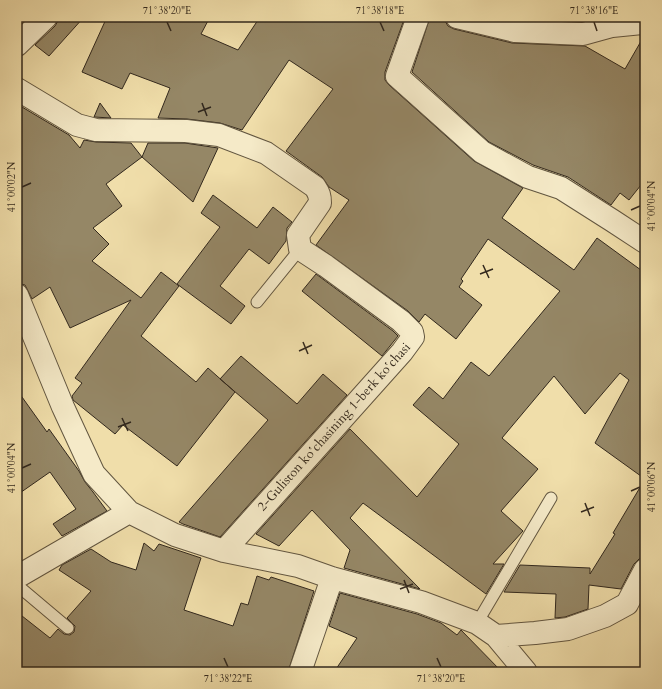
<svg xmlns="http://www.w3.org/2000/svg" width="662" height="689" font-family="Cardo,serif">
  <rect width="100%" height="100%" fill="#f0deaa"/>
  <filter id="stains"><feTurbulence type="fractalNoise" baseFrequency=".005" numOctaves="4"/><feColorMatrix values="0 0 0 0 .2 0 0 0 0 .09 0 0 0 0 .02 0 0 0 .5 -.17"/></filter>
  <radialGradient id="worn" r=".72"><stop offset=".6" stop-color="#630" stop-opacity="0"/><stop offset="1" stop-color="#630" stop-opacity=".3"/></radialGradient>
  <path fill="#958766" stroke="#32281d" d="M58,17H84L49,56L35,45L55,26L58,21Z
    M107,17H210L201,34L238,50L260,17H405L385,72V80L389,85L474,161L523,188L502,218L574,270L597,238L645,273V558L639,559L634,564L621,589L589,585L588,609L565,617L555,618L556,594L504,592L520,565L590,568V574L615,534L613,533L645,479L595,443L629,380L620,373L585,414L554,376L502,438L538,469L501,511L523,531L493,564H504L486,594L363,503L350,518L420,589L344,568L350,550L312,510L279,546L256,534L350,429L417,497L459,444L413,405L429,387L443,399L471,362L489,376L560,291L488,239L461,279L463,281L459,287L482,305L456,339L425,314L419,322L408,311L316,245L349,200L329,187L322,177L286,151L333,89L289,60L242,130L220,123L187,119L158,118L170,88L130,73L122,89L82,72Z
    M430,17H445V21L448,26L454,29L512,43L585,46L625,69L644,36H645V180L629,200L620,193L611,205L568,177L533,165L489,142L412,72Z
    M510,17H598L582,21L517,19Z
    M100,103L111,118L94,117Z
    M17,104L69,135L80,148L84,140L96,142L131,143L142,157L106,184L122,206L93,228L109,244L92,261L141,298L161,272L179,286L141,336L196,382L208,368L235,392L177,466L123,425L115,434L73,400L72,396L82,383L75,378L131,300L70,328L50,287L32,299L25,285L17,283Z
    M148,143H185L218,148L193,202L142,157Z
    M213,195L257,228L273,207L292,222L287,228L286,241L269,264L249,249L220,286L245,306L231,324L177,284L220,227L201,213Z
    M316,274L393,331L398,336L382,356L302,291Z
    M241,356L297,404L323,374L347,395L220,537L183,524L179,522L268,420L220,379Z
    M17,390L47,432L49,429L79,471L85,482L93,492L107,511L62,536L53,524L76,509L50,472L17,495Z
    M144,543L154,551L159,544L201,558L184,610L233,626L241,603L248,605L257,576L269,580L271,577L314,591L288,672H17V612L50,638L58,629L64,634L70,635L74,632L75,626L67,618L91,591L59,570L62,565L91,549L111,562L136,570Z
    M340,593L417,614L441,623L457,635L461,630L502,672H334L357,638L329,626Z"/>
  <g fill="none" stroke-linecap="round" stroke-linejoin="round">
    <g stroke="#625640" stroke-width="13">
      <path id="lane" d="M257,302L300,249
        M17,585L68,628
        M477,623L551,498"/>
    </g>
    <g stroke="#625640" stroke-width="24">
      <path id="street" d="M418,17L397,76L482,152L528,177L561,188L613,221L645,242
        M457,17L515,31L583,34L612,26L642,23L645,24
        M17,45L46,17
        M17,89L77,125L96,130L186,131L219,135L266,153L315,187C319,193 320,196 320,203L298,235L300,249L326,266L401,321L412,332L413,337L402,352L224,551
        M17,295L63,407L94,474L129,512L175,535L224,551L298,566L332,578L421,602L477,623L496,636L535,633L568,629L605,616L627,604
        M17,577L129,512
        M627,604L645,570
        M496,636L526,672
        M300,672L332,578"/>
    </g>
    <use href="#lane" stroke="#f5eac8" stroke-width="11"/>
    <use href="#street" stroke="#f5eac8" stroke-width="22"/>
  </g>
  <path fill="none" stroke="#32281d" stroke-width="1.5" d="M167,22L171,31M380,22L384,31M594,22L597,31M202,103L207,116M198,112L211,107M22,187L31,183M631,210L640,206M483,265L489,278M480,274L493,269M303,342L308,354M299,351L312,345M122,418L128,431M118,427L131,422M22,468L31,464M631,491L640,487M585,503L590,516M581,512L594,507M404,580L409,593M400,589L413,584M224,658L228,667M437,658L441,667"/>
  <g text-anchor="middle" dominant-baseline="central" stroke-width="3" stroke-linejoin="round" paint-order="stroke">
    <g font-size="13" fill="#32281d" stroke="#f5eac8">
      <text transform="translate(334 427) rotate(-48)">2-Guliston koʻchasining 1-berk koʻchasi</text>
    </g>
  </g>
  <rect width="662" height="689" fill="none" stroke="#f0deaa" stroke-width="44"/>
  <rect x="22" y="22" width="618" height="645" fill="none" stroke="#32281d" stroke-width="1.5"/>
  <g font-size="10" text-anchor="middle" fill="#32281d">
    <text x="167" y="14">71°38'20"E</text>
    <text x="380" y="14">71°38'18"E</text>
    <text x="594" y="14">71°38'16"E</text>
    <text transform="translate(11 187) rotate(-90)" y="4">41°00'02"N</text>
    <text transform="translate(651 206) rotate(-90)" y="4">41°00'04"N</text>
    <text transform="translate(11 468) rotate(-90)" y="4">41°00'04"N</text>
    <text transform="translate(651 487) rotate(-90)" y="4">41°00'06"N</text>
    <text x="228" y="682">71°38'22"E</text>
    <text x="441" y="682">71°38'20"E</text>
  </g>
  <rect width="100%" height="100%" filter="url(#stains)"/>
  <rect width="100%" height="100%" fill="url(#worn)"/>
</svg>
